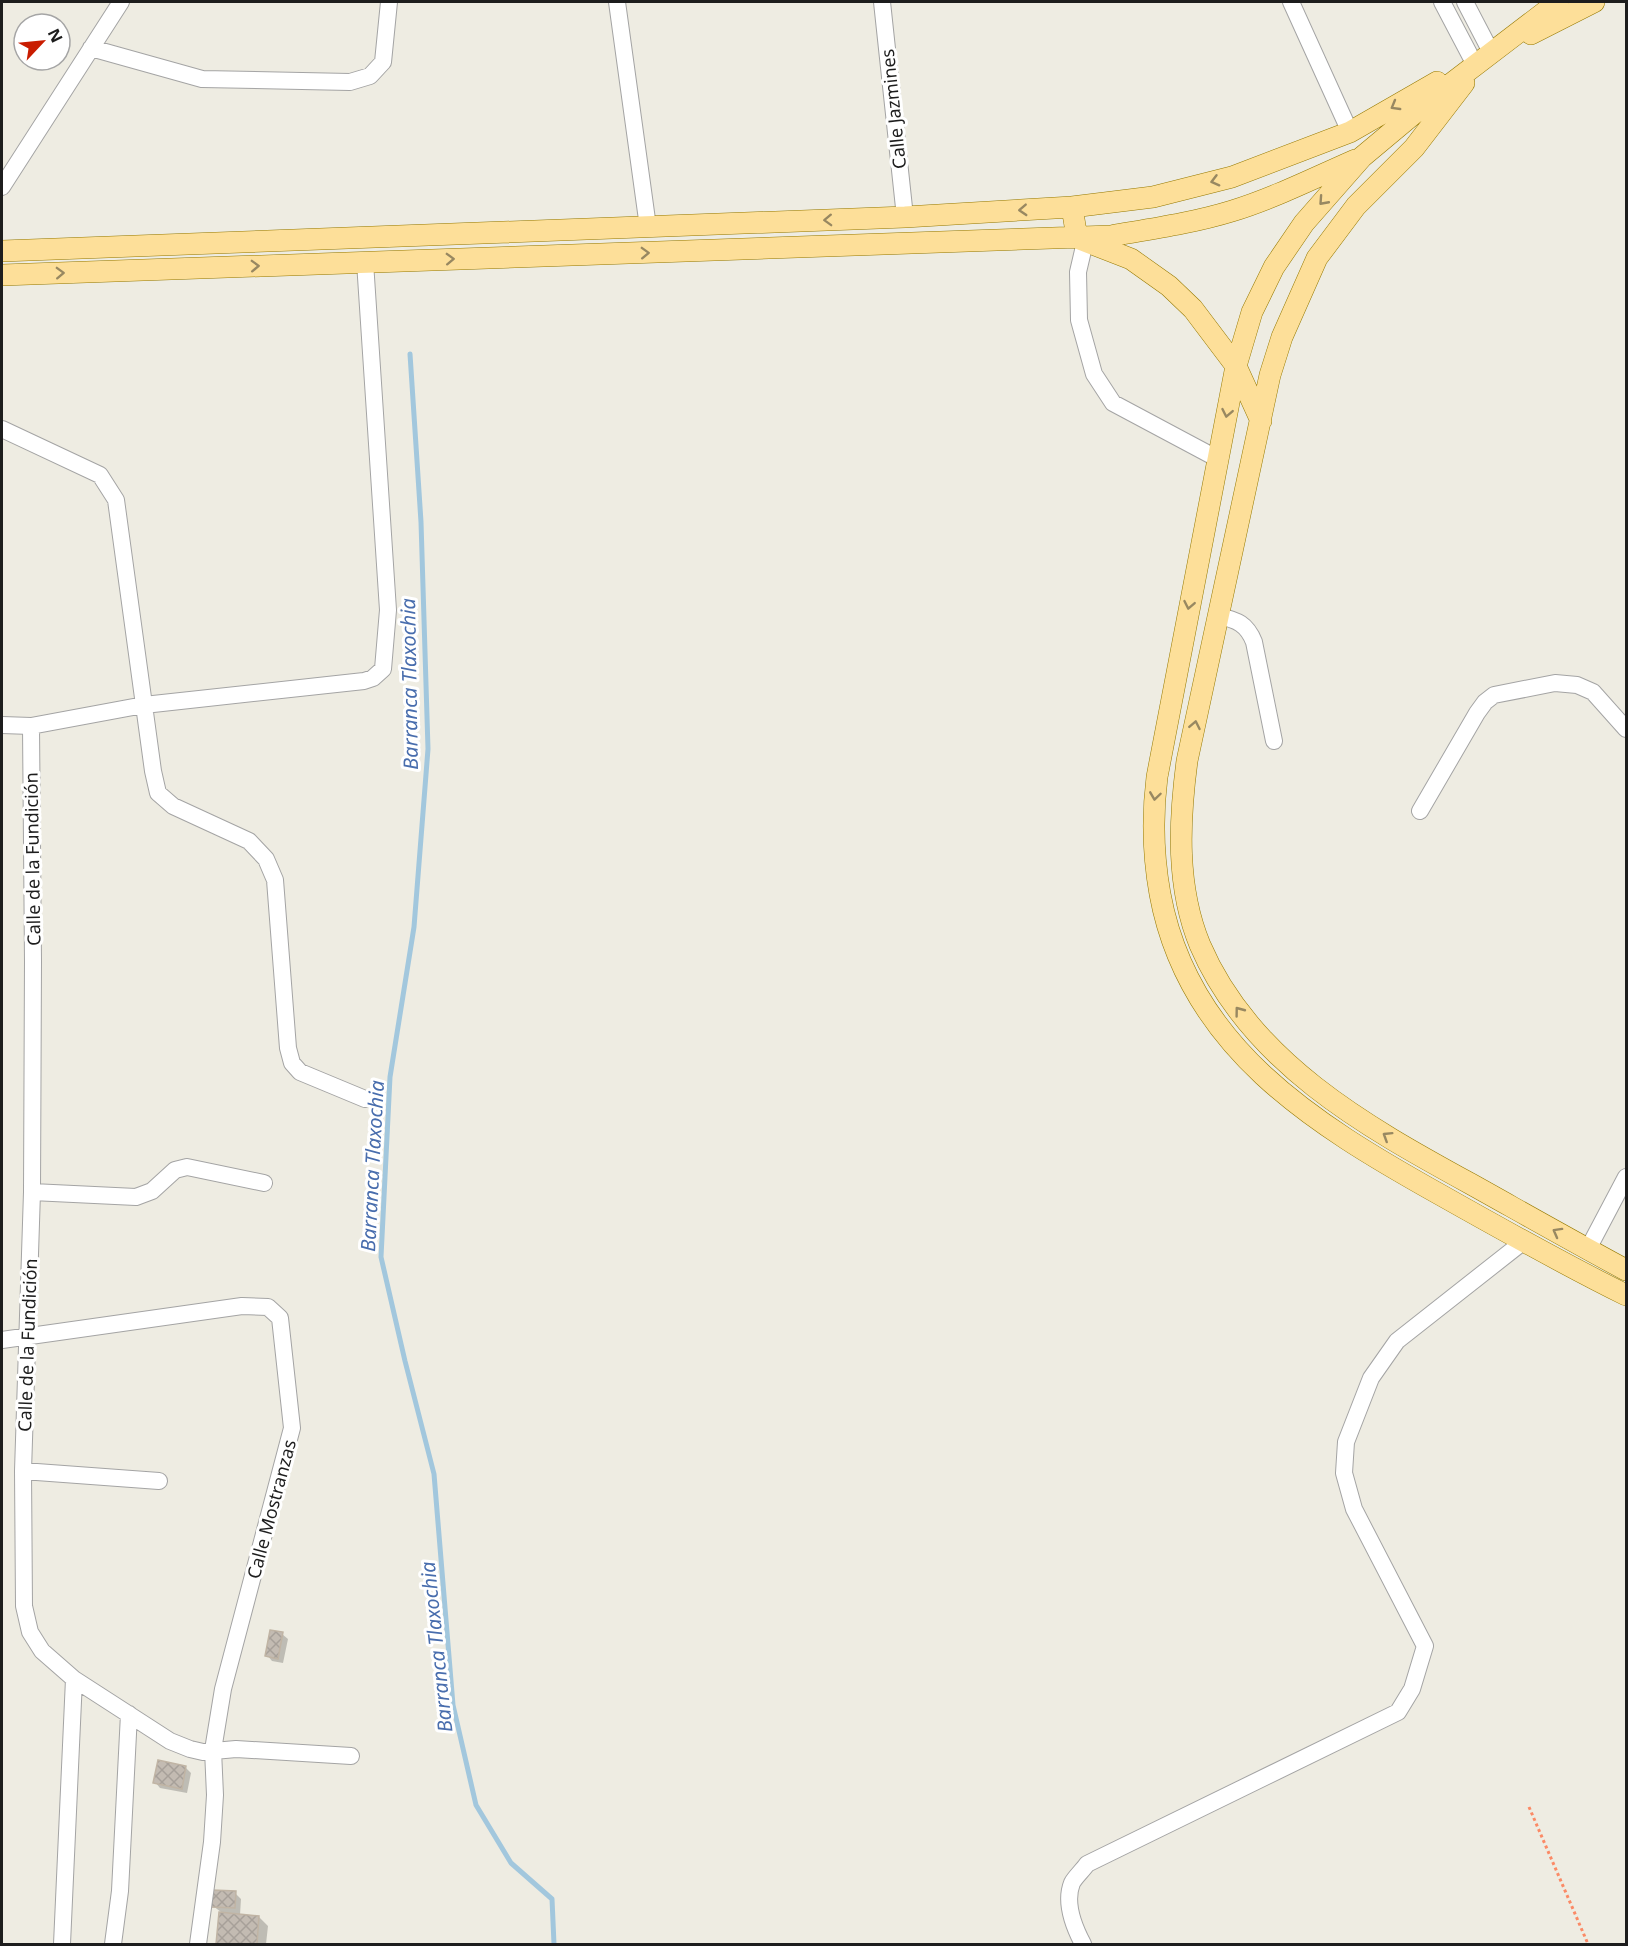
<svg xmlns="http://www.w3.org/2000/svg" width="1628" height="1946" font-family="'Noto Sans',sans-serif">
  <defs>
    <pattern id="building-cross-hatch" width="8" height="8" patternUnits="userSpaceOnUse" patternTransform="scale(1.5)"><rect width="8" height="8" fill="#c3bbb2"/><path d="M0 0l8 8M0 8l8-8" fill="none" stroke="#a7a099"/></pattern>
  </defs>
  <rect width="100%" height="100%" fill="#eeece2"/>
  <path fill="#0003" d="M282,1634L288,1639L283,1663L272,1661L267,1655Z
    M186,1768L191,1773L187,1793L160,1788L155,1782Z
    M235,1893L241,1899L240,1915L259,1917L268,1926L266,1944H218L221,1912L213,1906Z"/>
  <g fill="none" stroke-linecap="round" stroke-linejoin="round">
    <path stroke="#a2c7dd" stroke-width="5" d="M410,354L421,522L428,749L414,927L390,1077L381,1257L405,1361L434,1474L453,1705L476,1805L511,1863L552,1899L554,1944"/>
  </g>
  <path fill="url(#building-cross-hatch)" stroke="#c0b4a4" stroke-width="1.5" d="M270,1630L283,1632L278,1659L265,1656Z
    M158,1760L186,1766L182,1789L153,1783Z
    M212,1890L236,1891L235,1908L211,1907Z
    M219,1912L259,1916L257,1944H216Z"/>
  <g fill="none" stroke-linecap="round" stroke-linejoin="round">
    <g stroke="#a4a4a4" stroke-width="18">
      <path id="minor" d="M617,2L648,227
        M882,2L905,217
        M1291,2L1350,132
        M1442,2L1473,61
        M1465,2L1491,52
        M91,48L202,79L350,82L370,76L383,62L389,2
        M2,187L121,2
        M1085,242L1078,272L1079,320L1094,374L1113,403L1218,459
        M2,429L100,475L116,500L153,771L158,793L173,806L249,841L266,859L275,880L288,1048L292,1063L300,1072L365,1099
        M1219,616C1237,620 1247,624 1254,642L1274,741
        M2,725L31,726L144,705L364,681L373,678L383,669L388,610L365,262
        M31,726L33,961L32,1192L23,1471L24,1606L30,1632L42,1651L74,1679L170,1741L190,1749L203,1752L236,1749L351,1756
        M1420,811L1477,713L1485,702L1494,695L1555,683L1577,685L1593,692L1626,729
        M32,1192L136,1197L152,1191L175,1170L187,1167L264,1183
        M1588,1249L1626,1177
        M2,1340L242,1306L268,1307L280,1318L292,1428L223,1689L213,1750L215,1795L212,1842L198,1944
        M23,1471L159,1481
        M62,1944L74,1679
        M113,1944L120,1891L129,1714
        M1083,1944C1074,1927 1064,1903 1072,1883C1075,1877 1083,1870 1087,1864L1398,1712L1412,1689L1425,1646L1354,1509L1344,1473L1346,1442L1371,1378L1397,1341L1524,1241"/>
    </g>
    <g stroke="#957900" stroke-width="22">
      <path id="major" d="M1558,2L1435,96L1362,157L1304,223L1274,267L1252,312L1236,366L1157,777C1152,817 1153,855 1160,894C1188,1047 1314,1124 1439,1194C1501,1229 1563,1264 1626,1295
        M1531,34L1594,2
        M1464,83L1414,148L1356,206L1317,258L1282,337L1270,375L1187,761C1179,822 1176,887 1200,945C1250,1062 1365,1126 1471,1184C1523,1213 1574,1242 1626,1270
        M1072,207L1077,238L1131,259L1169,286L1193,309L1236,366L1261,421
        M2,251L905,217L1072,207L1153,197L1232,177L1350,132L1437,82
        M2,275L1111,236C1151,229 1193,223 1232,211C1274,198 1314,178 1355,160"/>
    </g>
    <path stroke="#fb8a66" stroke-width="3" stroke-dasharray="3 3" stroke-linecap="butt" d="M1529,1807L1588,1944"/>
    <use href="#minor" stroke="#fff" stroke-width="16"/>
    <use href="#major" stroke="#fddf99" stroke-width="21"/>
  </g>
  <defs><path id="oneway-chevron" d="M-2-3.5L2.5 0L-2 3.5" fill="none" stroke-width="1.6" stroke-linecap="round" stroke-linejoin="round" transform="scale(1.5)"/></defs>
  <g stroke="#988861">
    <use href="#oneway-chevron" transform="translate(1395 106) rotate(150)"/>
    <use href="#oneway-chevron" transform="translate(1215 181) rotate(165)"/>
    <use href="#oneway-chevron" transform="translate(1323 201) rotate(132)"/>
    <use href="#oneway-chevron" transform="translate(1023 210) rotate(177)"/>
    <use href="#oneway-chevron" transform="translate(828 220) rotate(178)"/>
    <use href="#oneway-chevron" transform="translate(645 253) rotate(-2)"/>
    <use href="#oneway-chevron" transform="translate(450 259) rotate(-2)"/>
    <use href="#oneway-chevron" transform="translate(255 266) rotate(-2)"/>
    <use href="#oneway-chevron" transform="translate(60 273) rotate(-2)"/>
    <use href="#oneway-chevron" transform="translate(1227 413) rotate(101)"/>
    <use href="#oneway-chevron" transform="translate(1189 605) rotate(101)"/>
    <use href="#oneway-chevron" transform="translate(1195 725) rotate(-79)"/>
    <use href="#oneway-chevron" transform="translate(1155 796) rotate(98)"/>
    <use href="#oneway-chevron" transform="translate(1239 1011) rotate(-127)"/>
    <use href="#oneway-chevron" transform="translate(1387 1136) rotate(-148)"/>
    <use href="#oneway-chevron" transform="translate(1557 1232) rotate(-151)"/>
  </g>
  <g text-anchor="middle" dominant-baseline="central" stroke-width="6" stroke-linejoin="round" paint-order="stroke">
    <g font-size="18" fill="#1d1d1d" stroke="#fff">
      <text transform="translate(893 109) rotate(-96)">Calle Jazmines</text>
      <text transform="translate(32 859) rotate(-91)">Calle de la Fundición</text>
      <text transform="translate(27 1345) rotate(-88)">Calle de la Fundición</text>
      <text transform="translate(271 1509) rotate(-75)">Calle Mostranzas</text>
    </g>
    <g font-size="20" font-style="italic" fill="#486dad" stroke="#fff">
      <text transform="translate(409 684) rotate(-91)">Barranca Tlaxochia</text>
      <text transform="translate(372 1166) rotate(-87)">Barranca Tlaxochia</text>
      <text transform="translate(436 1647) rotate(-96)">Barranca Tlaxochia</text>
    </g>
  </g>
  <rect width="1628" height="1946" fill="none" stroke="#1d1d1d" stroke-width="6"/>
  <g transform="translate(42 42) rotate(64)"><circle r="28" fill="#ffffff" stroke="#a5a5a5" stroke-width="1.5"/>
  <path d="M0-4.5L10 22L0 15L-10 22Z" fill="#c91c00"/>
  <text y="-9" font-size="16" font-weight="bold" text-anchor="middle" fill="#1d1d1d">N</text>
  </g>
</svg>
